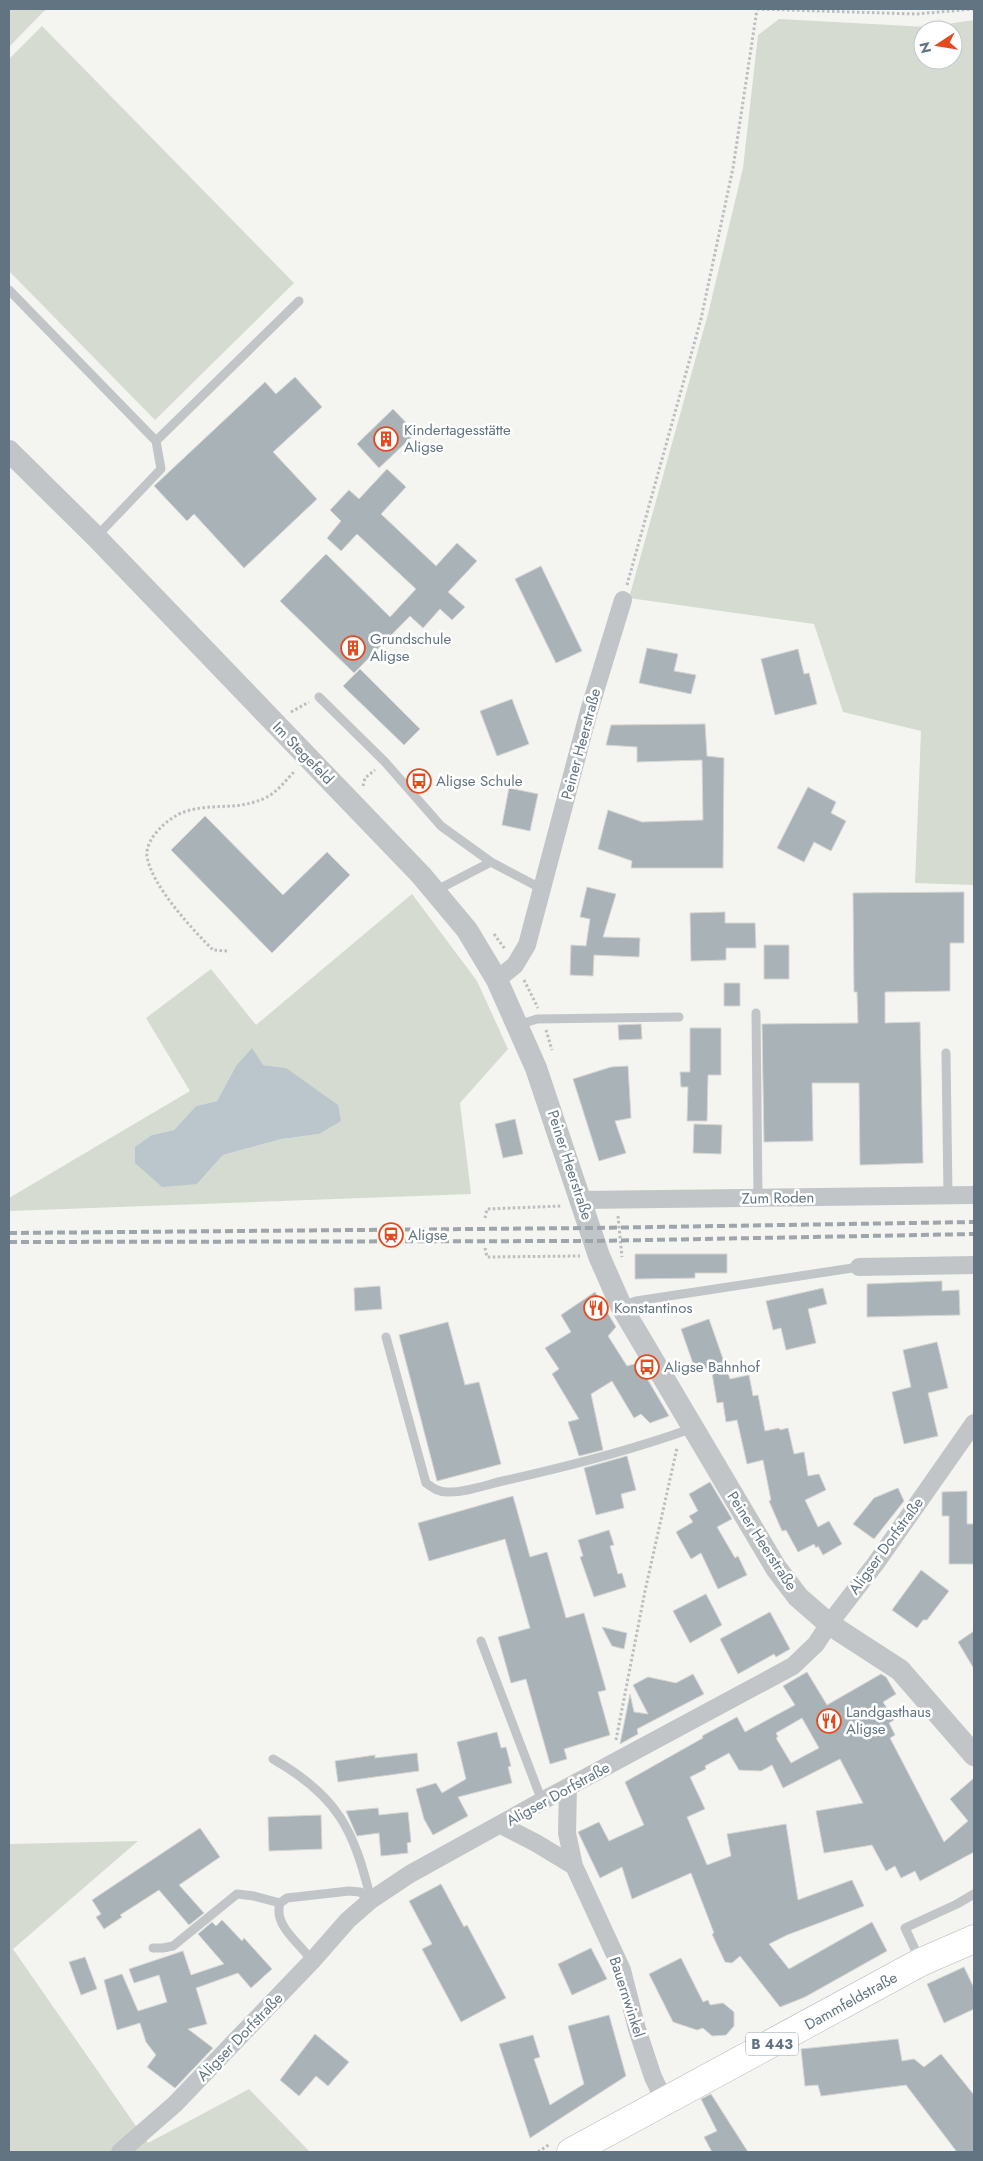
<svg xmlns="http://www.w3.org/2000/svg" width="983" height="2161" font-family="Jost,sans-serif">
  <rect width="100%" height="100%" fill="#f4f4f0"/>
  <path fill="#d5dbd1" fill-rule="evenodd" d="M9,9H50L44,11L9,47Z
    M779,19L927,27L974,20V885L915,883L921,731L843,712L814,624L629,598L708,314L743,168L758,35ZM923,30H953V60H923Z
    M42,26L294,283L155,420L9,271V59Z
    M412,894L477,981L508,1049L460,1103L471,1194L9,1211V1198L190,1091L146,1018L211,969L256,1025ZM263,1065L286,1068L319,1134L282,1139L223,1155L197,1184L152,1135L174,1130L196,1106L217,1101L236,1066Z
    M138,1841L13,1949L138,2129L110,2152H9V1844Z
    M249,2089L310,2152H127L144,2137L148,2143Z"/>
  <path fill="#bac6cb" d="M252,1048L263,1065L286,1068L338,1105L341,1121L319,1134L282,1139L223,1155L197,1184L162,1187L135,1163V1147L152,1135L174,1130L196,1106L217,1101L236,1066Z"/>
  <path fill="#a9b2b6" stroke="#d5d5d3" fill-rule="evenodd" d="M295,377L322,407L273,452L317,499L244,568L194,514L187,521L154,486L265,382L276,394Z
    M393,409L416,433L379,468L357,444Z
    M387,469L406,487L381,514L436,566L457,543L477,561L448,592L465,607L452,620L440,609L423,628L410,616L354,673L280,601L326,554L390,617L416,589L357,534L341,551L327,538L341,521L330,510L349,490L359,499Z
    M541,566L582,651L556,663L515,579Z
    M647,648L678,654L674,671L696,675L691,694L639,683Z
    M798,649L804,674L809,673L817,704L775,715L761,659Z
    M360,669L420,729L404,745L343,686Z
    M512,699L529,744L497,756L480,711Z
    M705,724L707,756L724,758L723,868H631L632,861L598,849L608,810L642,822L703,820L702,760L637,762V747L606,745L611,725Z
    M808,787L836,802L831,813L846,821L831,851L814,842L804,862L777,848Z
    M509,788L538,794L530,831L502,825Z
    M205,816L283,895L327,852L350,875L272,953L171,850Z
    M587,887L616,894L603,937L640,938L639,957L594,955L593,976L570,975L571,945L586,946L590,919L580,917Z
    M964,892V943H950V991L885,992V1023L920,1022L923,1163L860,1165L859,1083H812L813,1141L764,1142L762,1024L858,1023L857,992H854L853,893Z
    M725,912V923H755L756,948H726V960L691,961L690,913Z
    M764,945H789V979H764Z
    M724,983H740V1006H724Z
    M641,1024L642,1039L619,1040L618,1025Z
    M690,1028H721V1075H708L707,1121H687L688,1087H681L680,1072H690Z
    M628,1066L631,1118L615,1121L626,1153L599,1161L573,1079L611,1067Z
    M515,1119L523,1154L503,1158L495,1124Z
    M694,1124L722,1125L721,1154L693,1153Z
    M635,1254H727V1273H695V1278L635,1279Z
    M942,1281V1291L959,1290L960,1315L867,1317V1284Z
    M380,1286L382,1309L355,1311L354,1288Z
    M823,1288L827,1304L808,1309L816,1343L786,1350L781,1328L773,1330L766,1301Z
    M595,1292L616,1327L608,1336L627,1366L638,1363L669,1416L650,1423L641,1414L634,1418L612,1381L591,1394L603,1450L579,1456L568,1422L579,1419L552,1374L559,1369L545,1348L571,1332L561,1315Z
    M709,1319L730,1379L749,1375L753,1396L758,1395L765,1431L779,1428L780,1430L788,1428L794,1454L804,1452L808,1476L819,1474L826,1490L805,1500L818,1527L829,1521L842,1544L823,1555L818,1546L816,1548L814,1544L798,1552L786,1530L782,1531L769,1501L771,1500L763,1460L747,1464L737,1420L726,1422L723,1402L717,1403L711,1367L696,1372L681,1329Z
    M448,1322L465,1385L479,1382L501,1464L437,1481L399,1335Z
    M937,1342L948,1388L928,1393L938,1436L904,1444L892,1392L911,1387L903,1350Z
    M627,1456L636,1490L621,1494L624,1508L596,1515L584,1468Z
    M710,1482L732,1519L717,1527L735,1558L738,1556L747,1575L718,1589L701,1553L691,1559L676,1532L693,1522L689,1516L698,1511L689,1494Z
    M898,1488L904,1501L874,1539L853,1524L874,1498Z
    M967,1491V1524H974V1564H949V1516H942V1492Z
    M513,1496L530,1557L547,1552L566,1618L584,1613L606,1690L598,1692L610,1735L564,1749L567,1759L550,1764L526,1679L511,1683L498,1637L530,1628L505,1539L429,1561L418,1523Z
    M609,1530L614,1545L610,1546L618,1574L622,1573L626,1587L594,1597L580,1557L583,1556L578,1540Z
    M921,1570L949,1591L927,1620H923L917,1628L892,1610Z
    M706,1594L722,1625L690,1643L673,1611Z
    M770,1612L790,1649L776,1657L774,1654L738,1674L720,1639Z
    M602,1627L627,1633L624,1649L612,1646Z
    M974,1631V1669L958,1642Z
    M807,1672L827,1705L881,1674L886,1677L896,1694L883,1702L894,1720L889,1723L895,1735L890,1738L944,1842L968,1821L950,1799L974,1778V1852L920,1881L915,1871L901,1878L895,1866L886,1871L872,1845L824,1853L816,1811L863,1803L840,1759L783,1788L772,1765L761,1771L739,1770L729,1753L705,1766L706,1769L690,1777L705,1809L687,1817L707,1865L731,1856L727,1834L786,1824L798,1900L852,1880L864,1906L787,1935L769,1944L789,1969L872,1922L887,1951L805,1997L780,2007L740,1956L732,1963L725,1962L712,1934L714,1933L691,1873L632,1899L622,1867L600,1878L578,1832L599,1822L609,1841L644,1825L625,1782L703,1738L702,1736L737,1717L745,1732L795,1705L783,1686ZM802,1718L819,1748L791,1763L776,1738L778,1737L776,1733Z
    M693,1674L704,1694L637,1729L638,1734L620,1744L630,1694L634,1712L648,1714L633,1685L648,1677L676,1683Z
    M497,1732L501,1748L506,1747L511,1766L508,1767L512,1783L458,1797L468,1816L433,1835L424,1819L416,1789L436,1783L442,1793L466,1779L457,1742Z
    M417,1753L419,1771L338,1782L335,1761L375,1755V1758Z
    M378,1808L379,1815L408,1812L411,1842L407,1843L408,1853L381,1856L379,1833L357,1836L346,1811Z
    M321,1815L322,1849L269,1851L268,1817Z
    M200,1828L220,1857L179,1885L204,1913L189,1925L159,1890L120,1915L122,1917L104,1929L96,1917L101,1914L92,1900Z
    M441,1884L464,1927L467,1925L506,1998L461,2022L422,1949L432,1944L409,1901Z
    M222,1920L242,1941L244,1938L272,1969L251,1988L238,1973L196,1988L207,2024L188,2029L213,2048L175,2088L147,2067L156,2055L146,2042L140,2023L117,2030L104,1980L122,1974L138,2011L167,2002L159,1975L134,1983L129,1969L183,1951L191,1975L224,1964L198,1934L212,1922L216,1926Z
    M591,1948L607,1979L572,1995L558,1964Z
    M85,1957L97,1989L81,1995L69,1962Z
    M681,1958L703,2002L708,2000L710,2005L723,2003L734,2012V2026L726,2035L712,2036L703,2028L697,2030L673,2022L649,1974Z
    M964,1967L974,1988V2009L944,2023L927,1984Z
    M609,2015L626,2076L530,2138L499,2044L533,2035L540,2057L534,2059L550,2105L584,2084L568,2026Z
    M315,2034L349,2062L328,2086L316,2076L299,2096L280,2080Z
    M898,2039L902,2061L914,2059L924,2067L941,2054L974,2095V2152H957L906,2085L821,2096L818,2085L805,2086L801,2049Z
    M711,2094L748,2152H712L704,2137L717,2131L701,2099Z"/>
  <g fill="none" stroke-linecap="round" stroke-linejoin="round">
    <g stroke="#b4b8bc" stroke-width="29">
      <path id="primary" d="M571,2152L921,1962L974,1939"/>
    </g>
    <path stroke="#bbbdbf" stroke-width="3" stroke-dasharray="2.5 2.5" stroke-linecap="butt" d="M757,9L916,14L974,9
      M627,585L701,319L733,168L757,9
      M291,712L309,702
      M363,786L365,778L375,770
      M494,934L505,949
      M227,951L213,950C192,929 151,885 147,856C145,838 169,817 184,812C212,802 237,812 267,797C277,792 286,780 295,771
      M524,980L538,1008
      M546,1030L552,1050
      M618,1216L622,1257
      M485,1218L487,1209L561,1206
      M485,1248L487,1257L580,1256
      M616,1740L645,1591L677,1448
      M538,2152L550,2144"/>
    <path stroke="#c1c5c8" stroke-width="9" d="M9,290L156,441
      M96,537L161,469L156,441L299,301
      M319,697L385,762L441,826L491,862L542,889
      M435,891L491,862
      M756,1013L758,1198
      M518,1025L537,1019L679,1017
      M946,1053L948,1195
      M621,1306L636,1301L859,1267
      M386,1337L426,1483C433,1488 438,1492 447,1492C466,1493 488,1484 507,1480C570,1466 632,1450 693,1428
      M481,1641L542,1801
      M273,1759C338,1796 354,1830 371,1900
      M153,1948H163L173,1946L237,1894L254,1896L280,1903
      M920,1960L905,1928L957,1904L974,1894
      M312,1961C300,1943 273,1926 280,1903L287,1898L349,1891L360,1892L371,1900"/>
    <path stroke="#c1c5c8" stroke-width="18" d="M497,980L515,965L527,945L589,711L623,600
      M581,1200L974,1195
      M859,1267L974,1265
      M568,1787L567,1833L574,1866L622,1970L637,2029L653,2077L665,2102
      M501,1825L536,1843L574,1866
      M120,2152L175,2104L312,1961L348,1920L371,1900L410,1874L542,1801L793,1666L816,1644L829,1624L876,1563L974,1423"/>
    <path stroke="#c1c5c8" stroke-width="22" d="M9,451L96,537L421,875L467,930L497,980L536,1068L599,1256L621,1306L776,1568L798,1597L829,1624L900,1670L974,1755"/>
    <use href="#primary" stroke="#fff" stroke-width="28"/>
    <path stroke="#9fa6ab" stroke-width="4" stroke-dasharray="8 4" stroke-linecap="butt" d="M9,1233L590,1228L974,1222
      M9,1242L594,1241L974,1234"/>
  </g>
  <defs>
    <g id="building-ring" transform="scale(1.25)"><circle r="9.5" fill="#fff" stroke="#e54a1f" stroke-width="1.5"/><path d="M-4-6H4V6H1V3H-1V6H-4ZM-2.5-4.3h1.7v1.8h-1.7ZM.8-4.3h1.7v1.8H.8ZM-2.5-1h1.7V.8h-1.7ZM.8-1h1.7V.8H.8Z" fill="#e54a1f"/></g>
    <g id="bus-ring" transform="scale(1.25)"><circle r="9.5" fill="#fff" stroke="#e54a1f" stroke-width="1.5"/><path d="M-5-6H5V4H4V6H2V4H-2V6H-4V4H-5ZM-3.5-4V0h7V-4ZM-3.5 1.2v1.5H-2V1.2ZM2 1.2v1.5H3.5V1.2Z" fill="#e54a1f"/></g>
    <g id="station-ring" transform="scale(1.25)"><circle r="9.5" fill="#fff" stroke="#e54a1f" stroke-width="1.5"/><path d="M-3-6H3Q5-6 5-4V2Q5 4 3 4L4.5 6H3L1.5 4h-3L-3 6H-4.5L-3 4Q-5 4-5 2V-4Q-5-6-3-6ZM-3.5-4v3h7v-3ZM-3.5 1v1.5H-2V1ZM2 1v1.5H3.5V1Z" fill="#e54a1f"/></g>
    <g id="restaurant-ring" transform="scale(1.25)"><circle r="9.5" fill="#fff" stroke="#e54a1f" stroke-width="1.5"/><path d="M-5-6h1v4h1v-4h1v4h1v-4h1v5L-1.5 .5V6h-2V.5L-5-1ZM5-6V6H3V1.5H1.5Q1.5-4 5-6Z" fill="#e54a1f"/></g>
  </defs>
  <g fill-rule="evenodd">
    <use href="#building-ring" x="386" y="439"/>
    <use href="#building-ring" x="353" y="648"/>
    <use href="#bus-ring" x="419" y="781"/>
    <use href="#station-ring" x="391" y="1235"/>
    <use href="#restaurant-ring" x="596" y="1308"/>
    <use href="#bus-ring" x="647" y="1367"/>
    <use href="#restaurant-ring" x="829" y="1721"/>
  </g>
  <g text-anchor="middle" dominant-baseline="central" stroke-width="5" stroke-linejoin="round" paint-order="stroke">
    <rect fill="#fff" stroke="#919ea7" stroke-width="1" x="746" y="2032.5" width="52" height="23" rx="4"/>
    <g font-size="14" font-weight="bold" fill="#627481">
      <text x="772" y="2044">B 443</text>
    </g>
    <g font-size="15" fill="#627481" stroke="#fff" text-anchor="start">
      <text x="404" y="430">Kindertagesstätte<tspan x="404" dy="17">Aligse</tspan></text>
      <text x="370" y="639">Grundschule<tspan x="370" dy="17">Aligse</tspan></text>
      <text x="436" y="781">Aligse Schule</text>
      <text x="408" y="1235">Aligse</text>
      <text x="614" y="1308">Konstantinos</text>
      <text x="664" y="1367">Aligse Bahnhof</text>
      <text x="846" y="1712">Landgasthaus<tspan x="846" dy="17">Aligse</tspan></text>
    </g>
    <g font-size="15" fill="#627481" stroke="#fff">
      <text transform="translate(581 744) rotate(-75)">Peiner Heerstraße</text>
      <text transform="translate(303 753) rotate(46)">Im Stegefeld</text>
      <text transform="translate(570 1165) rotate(72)">Peiner Heerstraße</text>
      <text transform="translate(778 1198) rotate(-1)">Zum Roden</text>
      <text transform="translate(762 1541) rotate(57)">Peiner Heerstraße</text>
      <text transform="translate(886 1546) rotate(-54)">Aligser Dorfstraße</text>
      <text transform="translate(558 1794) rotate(-29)">Aligser Dorfstraße</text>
      <text transform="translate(627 1997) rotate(72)">Bauernwinkel</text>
      <text transform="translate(851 2001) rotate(-29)">Dammfeldstraße</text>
      <text transform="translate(240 2037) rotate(-46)">Aligser Dorfstraße</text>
    </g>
  </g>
  <rect width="983" height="2161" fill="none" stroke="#627481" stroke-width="20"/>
  <g transform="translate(938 45) rotate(258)"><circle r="24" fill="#ffffff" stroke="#c0c7cd"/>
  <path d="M0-4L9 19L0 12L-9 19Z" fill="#e54a1f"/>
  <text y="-8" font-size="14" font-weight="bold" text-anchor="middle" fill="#627481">N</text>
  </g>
</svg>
